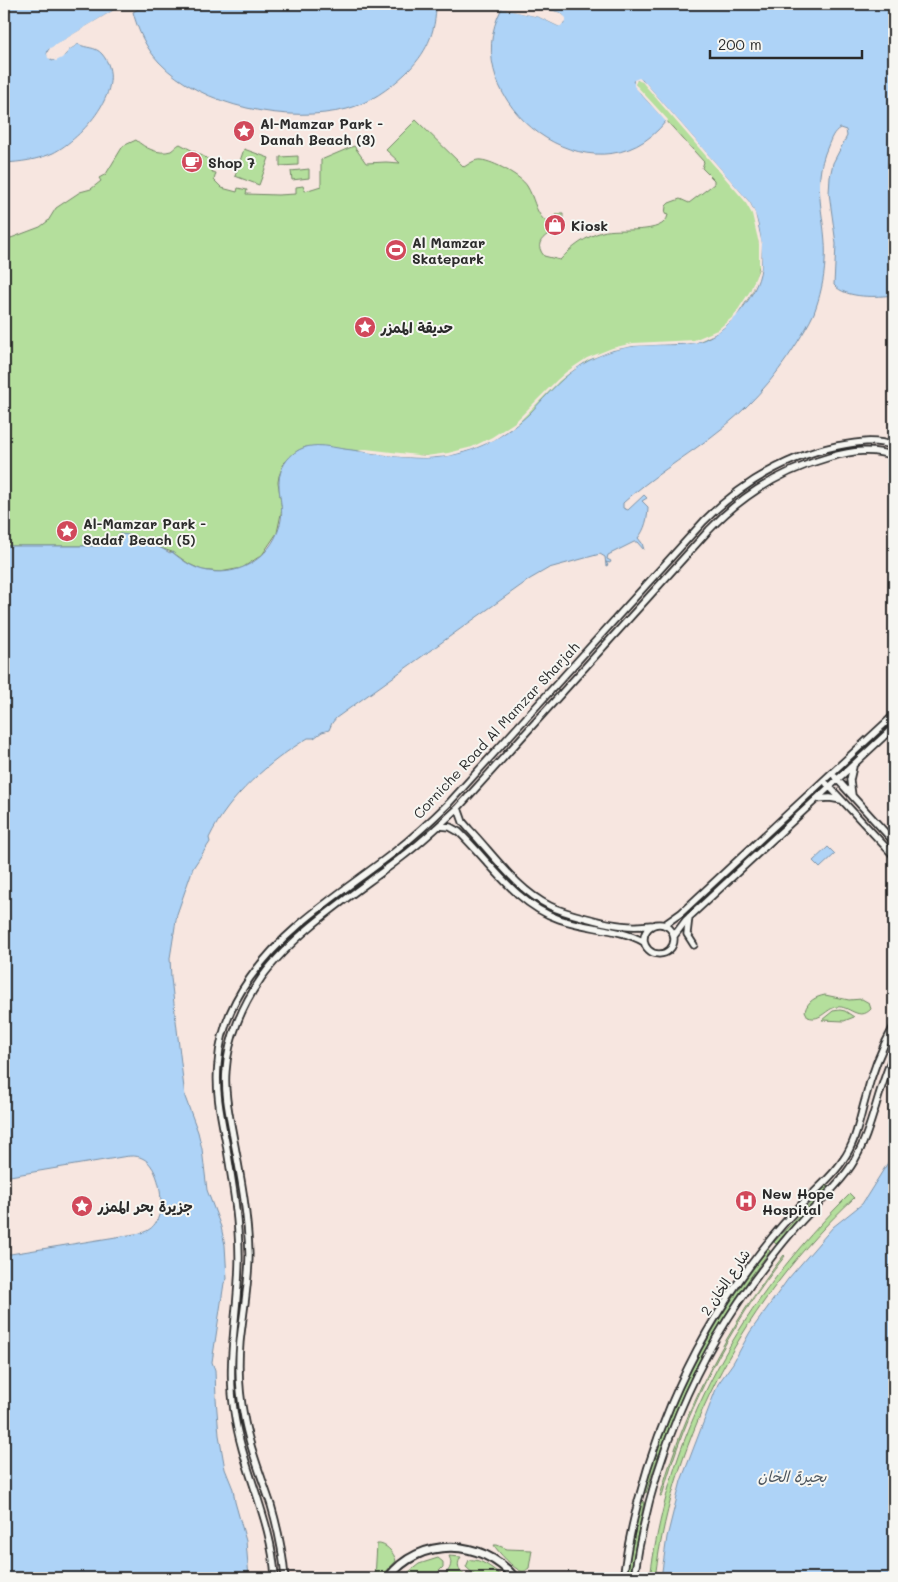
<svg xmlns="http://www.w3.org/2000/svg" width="898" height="1582" font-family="Mali,'Playpen Sans Arabic',sans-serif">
  <rect width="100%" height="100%" fill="#f7e6e0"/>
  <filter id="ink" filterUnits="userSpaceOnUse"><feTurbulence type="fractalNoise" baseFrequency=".02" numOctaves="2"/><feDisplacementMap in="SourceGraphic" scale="10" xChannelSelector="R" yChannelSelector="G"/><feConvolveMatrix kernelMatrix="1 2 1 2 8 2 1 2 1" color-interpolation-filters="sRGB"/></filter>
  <g filter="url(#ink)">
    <path fill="#b4df9c" stroke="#708564" d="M639,78L739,190L753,208L762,257L752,292L736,317L704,340L653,345L483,445L438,457L379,454L320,446L306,447L297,451L284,463L279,476L278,482L282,509L277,533L262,555L242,568L220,572L202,570L189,564L172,552L120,534L111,541L97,546H4V241V243H7L5,235L7,234L11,238L40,227L48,221L56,208L80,192L91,189L101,181L99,178L106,174L123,146L136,140C145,148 158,155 171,151C174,149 177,145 180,144L214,162L212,172L216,173L214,180L222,188L237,192L238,188L247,190L246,194L278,195L296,194V187L303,186L305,191L321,186V160L354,146L366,163L386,162L400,163L386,150L416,120L464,167C469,164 475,159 481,160C493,161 521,176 527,186C534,197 535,211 544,220L551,222L554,219L557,214H563C565,234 527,234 544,256L560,260C572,247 585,237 602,232C619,227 664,236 668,215L665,214L666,206L669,203L680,199L689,203L714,184V180L702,168L704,162L633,84Z
      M244,149L269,158L259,185L235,176Z
      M298,156V165L280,166V157Z
      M309,169V178L292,180L291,171Z
      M825,995L849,1000L862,999L869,1003L871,1009C859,1022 849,1005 837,1007C826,1008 821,1022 808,1017L805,1011C808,1001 815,997 825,995Z
      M840,1010L845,1011L854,1017L844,1021L822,1020L833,1011Z
      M827,1185H829V1187L776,1244L774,1242Z
      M850,1194L854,1198C747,1298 674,1432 655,1578H650C670,1426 742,1300 850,1194Z
      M768,1249L770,1251C712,1325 674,1403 646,1493L644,1492C671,1400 709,1326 768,1249Z
      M784,1255L785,1256C729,1327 686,1408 662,1496H660C685,1407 727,1328 784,1255Z
      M641,1501L644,1502L629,1578H626Z
      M377,1544C385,1543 394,1552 396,1561L380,1578H375Z
      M494,1545H497L507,1549L532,1550L529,1568C526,1570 525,1572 521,1571C515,1570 497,1551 494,1545Z
      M449,1556L461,1557C455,1566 460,1572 468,1578H441C448,1572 454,1566 449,1556Z
      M438,1558L443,1562V1567L432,1578H401L419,1564Z
      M469,1560C481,1558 495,1570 504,1578H478L466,1567Z"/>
    <path fill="#aed3f7" stroke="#7a90a5" d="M4,4H124L48,50L47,54L52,61L65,55L70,49L78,44C87,49 95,46 102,54C130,87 81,139 53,153C37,160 21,162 4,163Z
      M147,4H436C436,33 426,54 405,74C389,89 369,103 347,109C289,124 201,107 159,62C146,48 138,31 133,12Z
      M529,4H894V295C878,297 846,299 834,285L836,244L829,193L830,177L833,163L847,136L846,130L840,128C833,132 831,139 828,146C809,189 828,219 825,262C824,280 820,297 814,313C809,324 803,333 797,343C774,380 746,411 711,437C682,459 650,478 623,503V508L628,510L644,495L647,498L642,501L648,507C648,517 645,530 638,538L642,543L644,550L637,542H634L608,555L607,559L611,561L610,563L606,562L608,565L606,566L605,557L600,554L549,568L530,579L336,718L332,723L329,730L322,732L314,738H308C269,762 229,796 209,838L210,842L193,868L177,914L170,958L171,978L185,1097L198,1132L202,1149L207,1190L221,1227L225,1245L227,1279L224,1283L212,1362L215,1370L216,1399L219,1435L225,1469L233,1489L235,1502L246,1541L249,1578H4V1255L141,1233C149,1231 155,1226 158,1218C165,1203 159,1165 142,1158C136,1155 129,1156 122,1157L4,1177V546H97L111,541L120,534C140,535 153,544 170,553L172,552C183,561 194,569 208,571C243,577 275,554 281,520C284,503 275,487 281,471C285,460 293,452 303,448C316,443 331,447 344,449C378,453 413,462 447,456C478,451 507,435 530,413C548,394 564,374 588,361C608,350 629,345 651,345C666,344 682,346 697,342C725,335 758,297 761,268C763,246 760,222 750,203L642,79L633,81L641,94L666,121C596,210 451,102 502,8L539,17L558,26L564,24L563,15L561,13Z
      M828,847L835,854L820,868L813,861Z
      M894,1153V1578H661L667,1537L681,1481L718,1384L733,1363L750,1332L788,1279L833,1227L862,1204Z"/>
    <path fill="#f7e6e0" d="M124,4H126L125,6L50,51V57L55,59L71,45L78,41L81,42L70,49L62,58L56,61L48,58L47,54L50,48Z
      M526,4L561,13L566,18V21L561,26H558L539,17L499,8L502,6L540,15L559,23L563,21L560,16L528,6Z
      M639,78L644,81L739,190L750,203L755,213L762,244L761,268L752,292L736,317L718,332L695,343L633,346L613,350L588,360L568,374L559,381L517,424L494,440L473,449L449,456L426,458L401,457L358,451L366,449L426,456L448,453L472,447L492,437L515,422L557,380L566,372L587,358L612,348L633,343L694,340L717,330L734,316L750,291L759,268V244L752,214L744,200L642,82L637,80L635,84L668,120L667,123L634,86V80Z"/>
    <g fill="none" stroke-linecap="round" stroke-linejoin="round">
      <g stroke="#2b2b2b" stroke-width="9">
        <path id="tertiary" d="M835,777L894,842
          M827,784L894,856
          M852,795L850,780L853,767
          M816,799L830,798L841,800
          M458,808L463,822L469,829C494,855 517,890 550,906C564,913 579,916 594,920C614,925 631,928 651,925
          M439,826L450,827L459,832C491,863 516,904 559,919C587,929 619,928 644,942
          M689,917L687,934L694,945
          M644 939a15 15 0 1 1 30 0a15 15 0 1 1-30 0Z
          M664,925L681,913L894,715
          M674,936L686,920L894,727
          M275,1578C272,1519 242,1469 234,1411C226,1358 239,1310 239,1257C239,1219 232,1180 226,1143C221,1117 215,1090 218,1064C220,1033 232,1003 250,978C287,925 343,892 393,853C412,838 431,821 449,803L704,521C742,483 785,457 837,446C858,442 874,439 894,446
          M285,1578C283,1553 278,1529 271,1505C261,1475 249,1447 244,1417C239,1392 238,1367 240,1342C243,1313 249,1284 249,1254C248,1216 241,1178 234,1141C230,1118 224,1094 226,1071C228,1038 243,1004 262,977C295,931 357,892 402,857C422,842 440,825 458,808L709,530C743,494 783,470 830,457C852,451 872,448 894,456
          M623,1578C639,1460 688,1344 762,1250C775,1233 789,1217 804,1202C818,1188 833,1176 843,1160C856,1142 859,1121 865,1100C871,1075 881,1049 894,1026
          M634,1578C650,1465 694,1357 764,1267C779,1247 795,1227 813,1209C826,1195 840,1183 851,1166C872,1134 877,1090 894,1054"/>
      </g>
      <g stroke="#2b2b2b" stroke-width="11">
        <path id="secondary" d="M388,1578C420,1536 482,1538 515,1578"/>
      </g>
      <use href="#tertiary" stroke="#f6f6f2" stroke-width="5.5"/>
      <use href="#secondary" stroke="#f6f6f2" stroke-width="7"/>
    </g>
  </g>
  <defs>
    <g id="sight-disc" transform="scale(1.125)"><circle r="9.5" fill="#d1495b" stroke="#f6f6f2"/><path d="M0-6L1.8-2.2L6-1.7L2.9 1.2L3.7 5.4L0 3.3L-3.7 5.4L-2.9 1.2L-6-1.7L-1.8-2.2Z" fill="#fff"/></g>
    <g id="cafe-disc" transform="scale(1.125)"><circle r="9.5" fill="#d1495b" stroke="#f6f6f2"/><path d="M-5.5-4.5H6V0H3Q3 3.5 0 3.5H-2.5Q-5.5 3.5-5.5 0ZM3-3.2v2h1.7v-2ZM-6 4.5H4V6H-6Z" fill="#fff"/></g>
    <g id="shop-disc" transform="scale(1.125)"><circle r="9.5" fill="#d1495b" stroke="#f6f6f2"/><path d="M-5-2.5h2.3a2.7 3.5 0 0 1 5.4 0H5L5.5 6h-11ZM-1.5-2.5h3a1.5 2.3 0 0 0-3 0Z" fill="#fff"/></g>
    <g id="stadium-disc" transform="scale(1.125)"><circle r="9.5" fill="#d1495b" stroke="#f6f6f2"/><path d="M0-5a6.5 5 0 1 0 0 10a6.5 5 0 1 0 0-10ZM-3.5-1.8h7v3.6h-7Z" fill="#fff"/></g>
    <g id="hospital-disc" transform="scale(1.125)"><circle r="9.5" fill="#d1495b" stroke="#f6f6f2"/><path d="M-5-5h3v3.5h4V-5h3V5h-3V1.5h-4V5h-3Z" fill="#fff"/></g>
  </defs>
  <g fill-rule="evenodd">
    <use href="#sight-disc" x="244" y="131"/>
    <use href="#cafe-disc" x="192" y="162"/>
    <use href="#shop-disc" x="555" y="225"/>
    <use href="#stadium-disc" x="396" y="250"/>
    <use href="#sight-disc" x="365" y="327"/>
    <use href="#sight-disc" x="67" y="531"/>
    <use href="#hospital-disc" x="746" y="1201"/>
    <use href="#sight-disc" x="82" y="1206"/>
  </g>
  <g text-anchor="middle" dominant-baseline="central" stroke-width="4" stroke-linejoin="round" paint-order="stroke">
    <g font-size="14" font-weight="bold" fill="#2b2b2b" stroke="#f6f6f2" text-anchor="start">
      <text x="260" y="123">Al-Mamzar Park -<tspan x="260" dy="16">Danah Beach (3)</tspan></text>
      <text x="208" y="162">Shop 7</text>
      <text x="571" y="225">Kiosk</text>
      <text x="412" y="242">Al Mamzar<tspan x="412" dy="16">Skatepark</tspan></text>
      <text x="381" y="327">حديقة الممزر</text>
      <text x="83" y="523">Al-Mamzar Park -<tspan x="83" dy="16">Sadaf Beach (5)</tspan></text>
      <text x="762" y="1193">New Hope<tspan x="762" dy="16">Hospital</tspan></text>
      <text x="98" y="1206">جزيرة بحر الممزر</text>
    </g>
    <g font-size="14" fill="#2b2b2b" stroke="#f6f6f2">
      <text transform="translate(496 730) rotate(-47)">Corniche Road Al Mamzar Sharjah</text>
      <text transform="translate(725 1282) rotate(-56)">شارع الخان 2</text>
    </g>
    <g font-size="15" font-style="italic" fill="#4c555e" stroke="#f6f6f2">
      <text x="792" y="1476">بحيرة الخان</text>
    </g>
  </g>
  <rect width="898" height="1582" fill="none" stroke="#f6f6f2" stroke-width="20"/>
  <rect x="10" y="10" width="878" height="1562" fill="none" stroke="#2b2b2b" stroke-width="2" filter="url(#ink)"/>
  <path d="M710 50v8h152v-8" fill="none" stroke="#2b2b2b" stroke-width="2.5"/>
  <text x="718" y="50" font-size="15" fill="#2b2b2b" stroke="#f6f6f2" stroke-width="4" paint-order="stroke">200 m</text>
</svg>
